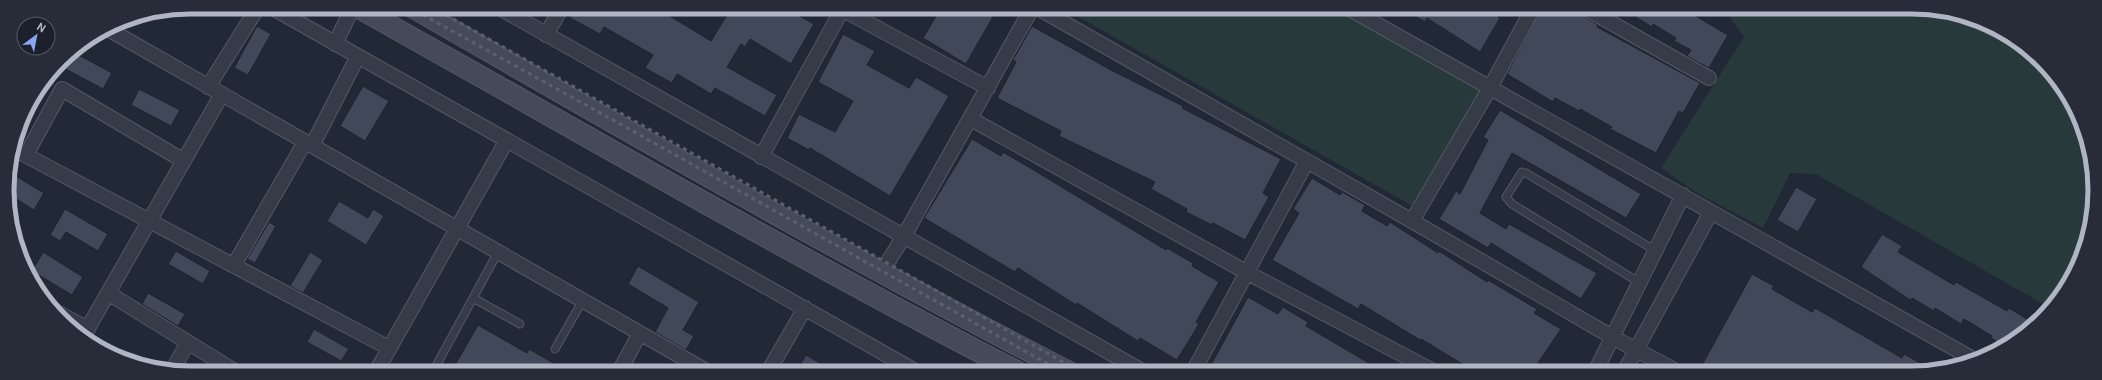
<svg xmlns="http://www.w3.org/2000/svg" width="2102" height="380" font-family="Roboto,sans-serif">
  <rect width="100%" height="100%" fill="#222936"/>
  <path fill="#28393c" d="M1063,8H1331L1482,91L1414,207Z
    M1723,8L1936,9L2003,31L2057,78L2089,142L2093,214L2076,271L2050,308L1816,174L1790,173L1763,228L1699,194L1661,168L1744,37Z"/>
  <path fill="#404859" stroke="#1d222e" d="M576,7H655L711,41L732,7L785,8L814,24L791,64L750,39L745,47L741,44L727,67L777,95L765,116L715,88L711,94L677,74L672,83L645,68L653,55L604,27L600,34L570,18Z
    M941,8H998L966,64L923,38Z
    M1401,8H1503L1498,17L1500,18L1480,52L1427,18L1425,22Z
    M1541,8H1564L1573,14L1575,11L1598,25L1597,27L1700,83L1683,113L1679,111L1656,153L1610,129L1612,127L1580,109L1579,111L1555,98L1553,102L1507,74Z
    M1621,8H1682L1728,35L1709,68L1687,56L1691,50L1674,41L1676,38L1653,24L1652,27Z
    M257,26L271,34L248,75L234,68Z
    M1032,26L1109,69L1183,106L1182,108L1281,159L1263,193L1269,197L1245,240L1213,223L1212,225L1186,212L1187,209L1151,189L1155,182L1059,136L1061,131L997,98L1016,62L1013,60Z
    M843,34L875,51L867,65L909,88L916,77L949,96L890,196L810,148L809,150L787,138L799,114L835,132L853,101L818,82Z
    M73,52L112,73L103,89L58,65L61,60Z
    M363,86L389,101L365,141L340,126Z
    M139,89L180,110L171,126L131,105Z
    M1500,110L1641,194L1626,218L1512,153L1480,213L1506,229L1509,224L1597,273L1581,299L1491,243L1488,248L1439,219L1456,191L1460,194L1488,140L1483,137Z
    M972,139L1001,156L1003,152L1027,166L1166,250L1167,248L1193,263L1192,266L1219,282L1196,322L1199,324L1177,360L1140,338L1138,341L1077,303L1076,305L1018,268L1015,272L924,218Z
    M9,172L44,193L34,210L10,195L7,178Z
    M1312,178L1340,195L1342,192L1365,205L1362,211L1387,226L1390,222L1438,253L1439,251L1487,282L1488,280L1537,309L1534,313L1561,329L1532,372H1469L1462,368L1464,365L1421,339L1420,340L1361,304L1358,309L1272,260L1299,213L1293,209Z
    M1796,187L1817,199L1798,232L1777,220Z
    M339,201L368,218L373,209L384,216L366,245L327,221Z
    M65,209L108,234L98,251L66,232L60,241L50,235Z
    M269,222L276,226L255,263L247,259Z
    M1882,234L1902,246L1898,252L1954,285L1956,282L2007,311L2009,308L2035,324L2004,346L1991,338L1992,336L1964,319L1961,324L1935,308L1934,311L1912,298L1910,300L1861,267Z
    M176,251L210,271L203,284L168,264Z
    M43,252L83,277L72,295L32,271Z
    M310,252L323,260L303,293L290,286Z
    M638,266L699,302L683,330L694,336L686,350L655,332L668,308L628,284Z
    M1752,274L1774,286L1772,289L1812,312L1815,308L1902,358L1904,354L1933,370L1924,373L1716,372L1702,365Z
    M148,293L185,314L178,326L142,304Z
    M1248,297L1278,314L1283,307L1308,322L1306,326L1384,372H1207Z
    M478,325L527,353L529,349L569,372H451Z
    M314,329L349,349L341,361L307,342Z
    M806,355L836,372H796Z"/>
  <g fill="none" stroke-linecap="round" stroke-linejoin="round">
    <g stroke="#535865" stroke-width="9">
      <path id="service" d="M1640,283L1512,204L1506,197L1522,172L1526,173L1656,251
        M473,298L520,324
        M555,349L583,300
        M436,366L498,252"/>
    </g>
    <g stroke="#535865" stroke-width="16">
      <path id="minor" d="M271,7L917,372
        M498,7L1144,372
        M840,8L988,88
        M1038,8L1412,221L1614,338L1678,372
        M1348,8L1973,359
        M1585,8L1709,78
        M108,29L708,372
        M546,35L562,7
        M335,44L353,7
        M208,87L258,7
        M971,119L1246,272L1435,372
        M312,146L358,56
        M14,149L389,348
        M26,155L62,89L184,161
        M761,157L843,8
        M1412,221L1490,88L1533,8
        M234,265L305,142
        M881,273L904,236L1032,8
        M108,293L236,372
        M51,309L88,329
        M84,335L222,94
        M172,371L188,342
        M376,372L507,140
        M619,372L640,333
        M768,372L805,308
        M1193,372L1307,161
        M1595,372L1683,195
        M1624,372L1711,212"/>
    </g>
    <g stroke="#535865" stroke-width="22">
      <path id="secondary" d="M357,7C577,130 795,257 1018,372
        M412,7C629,132 846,257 1069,372"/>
    </g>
    <use href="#service" stroke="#353b47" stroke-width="7"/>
    <use href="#minor" stroke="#353b47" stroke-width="14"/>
    <use href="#secondary" stroke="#444a5a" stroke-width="20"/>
    <path stroke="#596070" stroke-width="3" stroke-dasharray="4 4" stroke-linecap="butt" d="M409,7L613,120L1062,372
      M432,7L1081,372"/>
  </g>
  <path d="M0 0H2102V380H0ZM190 14H1912A176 176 0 0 1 2088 190V190A176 176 0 0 1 1912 366H190A176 176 0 0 1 14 190V190A176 176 0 0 1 190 14Z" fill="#272c38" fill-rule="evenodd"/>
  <path fill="none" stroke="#b0b5c4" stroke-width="5" d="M190 14H1912A176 176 0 0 1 2088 190V190A176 176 0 0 1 1912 366H190A176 176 0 0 1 14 190V190A176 176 0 0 1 190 14Z"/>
  <g transform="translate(36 36) rotate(32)"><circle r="19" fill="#1b202c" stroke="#575c69"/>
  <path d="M0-3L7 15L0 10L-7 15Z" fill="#88a6f0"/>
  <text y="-6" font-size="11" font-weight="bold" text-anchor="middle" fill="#b0b5c4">N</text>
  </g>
</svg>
